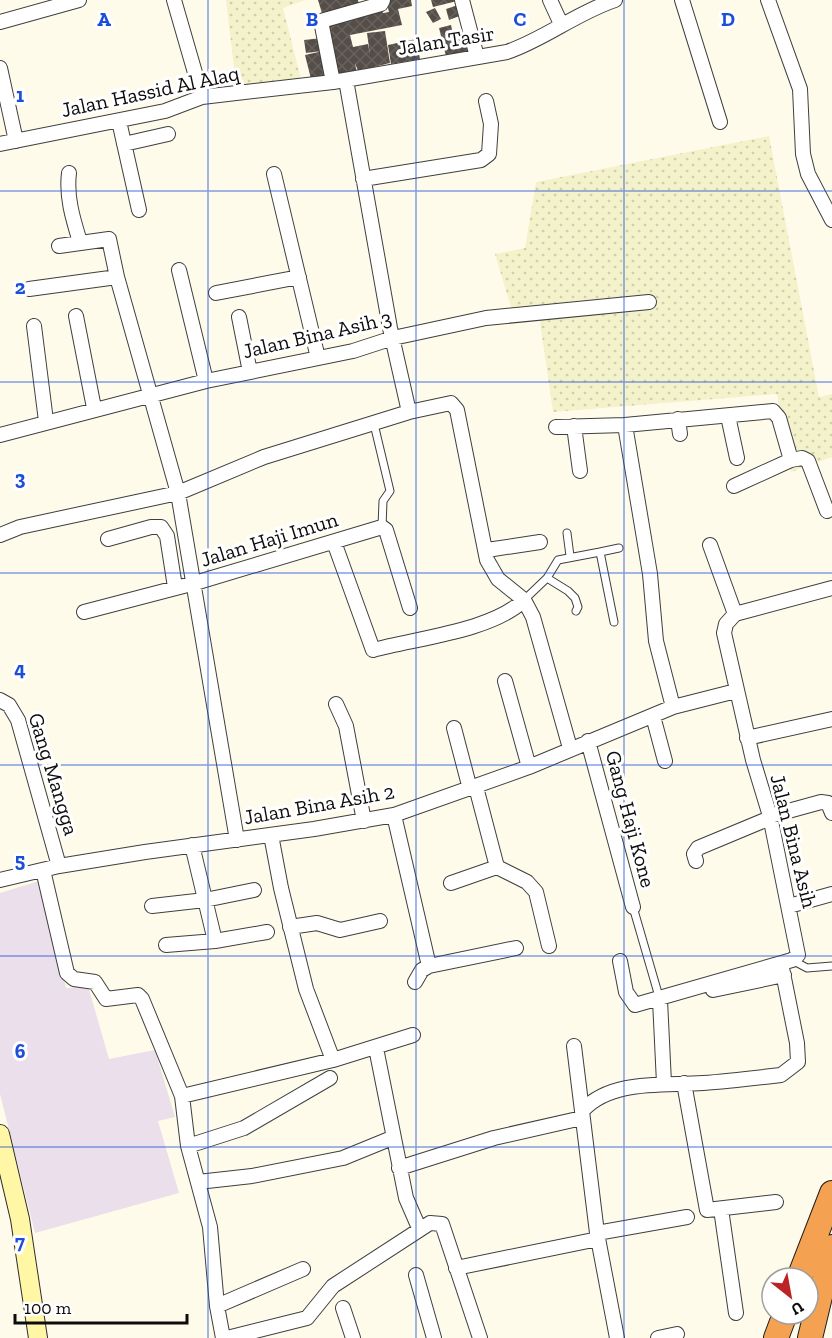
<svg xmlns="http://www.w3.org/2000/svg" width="832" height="1338" font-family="'Zilla Slab',serif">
  <defs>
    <pattern id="farmland-dots" width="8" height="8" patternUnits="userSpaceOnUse" patternTransform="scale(1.5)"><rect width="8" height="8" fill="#f4f2cb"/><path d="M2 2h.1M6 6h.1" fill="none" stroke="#d0cead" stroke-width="1.8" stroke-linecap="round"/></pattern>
    <pattern id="building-cross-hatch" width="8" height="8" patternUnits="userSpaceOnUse" patternTransform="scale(1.5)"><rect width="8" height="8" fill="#544d48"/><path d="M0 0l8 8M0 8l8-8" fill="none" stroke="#68625e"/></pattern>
  </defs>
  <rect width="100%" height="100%" fill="#fffbea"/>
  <path fill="#eadfeb" d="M39,881L66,988L88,986L109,1059L155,1050L175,1117L158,1121L179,1193L35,1233L0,1094V893Z"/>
  <path fill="url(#farmland-dots)" d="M226,0H305L283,8L302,83L237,92Z
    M769,136L819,397L832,394V457L791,472L777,394L553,412L539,315L514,317L495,254L525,248L536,182Z"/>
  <path fill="url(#building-cross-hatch)" d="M318,0H358L361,11L324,20Z
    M386,0H411L412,6L398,9L402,25L350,35L353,47L368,44L370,55L367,33L385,31L390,63L358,71L355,63L357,73L337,76L327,21L382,10L383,13L389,12Z
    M431,0H457V1L433,7Z
    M458,5L462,15L449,20L446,9Z
    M435,8L441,19L433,23L426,12Z
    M451,25L453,34L466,31L472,54L447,60L439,28Z
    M322,38L323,51L306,53L304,40Z
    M416,39L420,59L391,64L388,45Z
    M323,51L329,74L311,79L305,55Z"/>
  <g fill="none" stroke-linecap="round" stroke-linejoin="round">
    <g stroke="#3f3f3f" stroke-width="9">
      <path id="service" d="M374,424L390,491L383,501L382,527
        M567,533L570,556
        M600,552L619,548
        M547,578L568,591L575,598L578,607L576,611
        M524,600L547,578L558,560L600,552L614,622
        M633,907L660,1000
        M792,960L807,968L832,966"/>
    </g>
    <g stroke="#3f3f3f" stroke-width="16">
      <path id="minor" d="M174,0L202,97
        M462,0L477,57
        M550,0L561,24
        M682,0L720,122
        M768,0L800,89L803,154L808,174L832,220
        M0,22L79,0
        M0,68L16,141
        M346,80L390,328L409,412
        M333,82L321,21L381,4L383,0
        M119,121L139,210
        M0,144L165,111L202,97L333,82L507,52C545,39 576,13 615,0
        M124,144L168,134
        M69,173C66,197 73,219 80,242
        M274,174L318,358
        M363,179L481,160L489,154L491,124L486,101
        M59,246L109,239L117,277L178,493L237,840
        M179,270L206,381
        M29,289L117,277
        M216,293L299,277
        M76,316L94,408
        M239,317L250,372
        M34,326L46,421
        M728,416L737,458
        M678,419L680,434
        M625,425L650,574L656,641L673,707
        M574,426L580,471
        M556,427L625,425L773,411L779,418L791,460L802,458L808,461L827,511
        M0,435L206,381L353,351L393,338L486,318L649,302
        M734,486L791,460
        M0,535L20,527L178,493L264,457L409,412L451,403L457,410L487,560L498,579L524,600L533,617L570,748
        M108,539L151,527H161L167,536L175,587
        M334,542L373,650C417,638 492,631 524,600
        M710,545L735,614
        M487,550L540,542
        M84,612L195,583L382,527L386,530L410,608
        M505,681L529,767
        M0,700L9,705L18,720L59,866
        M336,704L346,726L364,821
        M653,716L665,761
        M454,728L470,789
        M747,738L832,719
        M588,741L633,907
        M476,787L497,867L527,882L536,892L549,946
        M394,815L429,966
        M770,816L821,802L828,803L832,813
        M271,835L281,888L306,989L333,1060
        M192,845L215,941
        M696,861L694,854L698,848L770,818
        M43,870L67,973L74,979L95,982L106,999L138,995L142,999L182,1096L188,1146L210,1227L217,1306L223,1338
        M0,880L59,866L145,852L314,829L394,815L529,767L673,707L736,691
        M451,883L497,867
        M152,906L205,900L254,890
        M789,906L832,894
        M290,927L317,923L340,930L380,921
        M166,945L215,941L267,932
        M620,961L626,992L635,1005L792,960L798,955L770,816L753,760L724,633L726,624L735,614L832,588
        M415,982L422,970L429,966L516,948
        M713,990L784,975
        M660,1000L664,1083
        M574,1046L597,1233L617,1338
        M376,1048L406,1198L419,1228
        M684,1083L707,1210L776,1202
        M182,1096L333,1060L413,1035
        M583,1110C612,1079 664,1086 703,1083C729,1081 755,1078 781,1075L798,1062L797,1043L781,963
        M188,1146L244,1128L330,1078
        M399,1168L494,1138L582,1118
        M198,1182L252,1176L343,1158L392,1138
        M721,1209L736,1313
        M597,1233L687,1217
        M456,1268L598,1239
        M416,1275L434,1338
        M217,1306L303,1269
        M343,1308L353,1338
        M227,1338L307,1318L333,1286L430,1223L442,1224L480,1338
        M658,1338L677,1334"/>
    </g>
    <g stroke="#2e2e2e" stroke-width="20">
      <path id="secondary" d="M0,1134L20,1219L38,1338"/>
    </g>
    <g stroke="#1d1d1d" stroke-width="26">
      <path id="motorway" d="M799,1278L832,1193
        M776,1338L785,1314
        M810,1338L832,1247"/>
    </g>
    <use href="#service" stroke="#fff" stroke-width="7"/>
    <use href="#minor" stroke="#fff" stroke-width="14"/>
    <use href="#secondary" stroke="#fff7a5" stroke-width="18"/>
    <use href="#motorway" stroke="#f5a152" stroke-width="24"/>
  </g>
  <path fill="none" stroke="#1d4ed8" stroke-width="1.5" stroke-opacity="0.55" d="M208,0V1338M416,0V1338M624,0V1338M0,191H832M0,382H832M0,573H832M0,765H832M0,956H832M0,1147H832"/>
  <g text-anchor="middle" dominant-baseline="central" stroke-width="6" stroke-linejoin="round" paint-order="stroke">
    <g font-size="21" fill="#0c0c0c" stroke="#fff">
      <text transform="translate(446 40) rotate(-9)">Jalan Tasir</text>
      <text transform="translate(150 91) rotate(-12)">Jalan Hassid Al Alaq</text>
      <text transform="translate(317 334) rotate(-13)">Jalan Bina Asih 3</text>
      <text transform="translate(269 539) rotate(-17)">Jalan Haji Imun</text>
      <text transform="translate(54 774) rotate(73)">Gang Mangga</text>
      <text transform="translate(319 804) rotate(-10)">Jalan Bina Asih 2</text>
      <text transform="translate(631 819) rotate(75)">Gang Haji Kone</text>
      <text transform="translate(794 841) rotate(76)">Jalan Bina Asih</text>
    </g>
  </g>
  <g font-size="20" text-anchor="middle" font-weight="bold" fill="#1d4ed8" stroke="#fff" stroke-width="6" stroke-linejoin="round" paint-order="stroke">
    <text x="104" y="26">A</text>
    <text x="312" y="26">B</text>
    <text x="520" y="26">C</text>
    <text x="728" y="26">D</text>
    <text x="20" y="102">1</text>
    <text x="20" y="294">2</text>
    <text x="20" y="485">3</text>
    <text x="20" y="676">4</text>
    <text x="20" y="867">5</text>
    <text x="20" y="1058">6</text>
    <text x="20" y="1249">7</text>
  </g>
  <g transform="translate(790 1296) rotate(149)"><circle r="28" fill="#ffffff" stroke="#9e9e9e" stroke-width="1.5"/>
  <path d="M0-4.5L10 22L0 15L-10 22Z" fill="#bc2327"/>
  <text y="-9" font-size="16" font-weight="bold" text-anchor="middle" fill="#0c0c0c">U</text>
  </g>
  <path d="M15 1314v9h172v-9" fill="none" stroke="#0c0c0c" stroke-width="3"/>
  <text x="24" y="1314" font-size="18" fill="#0c0c0c" stroke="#ffffff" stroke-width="4.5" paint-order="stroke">100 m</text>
</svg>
